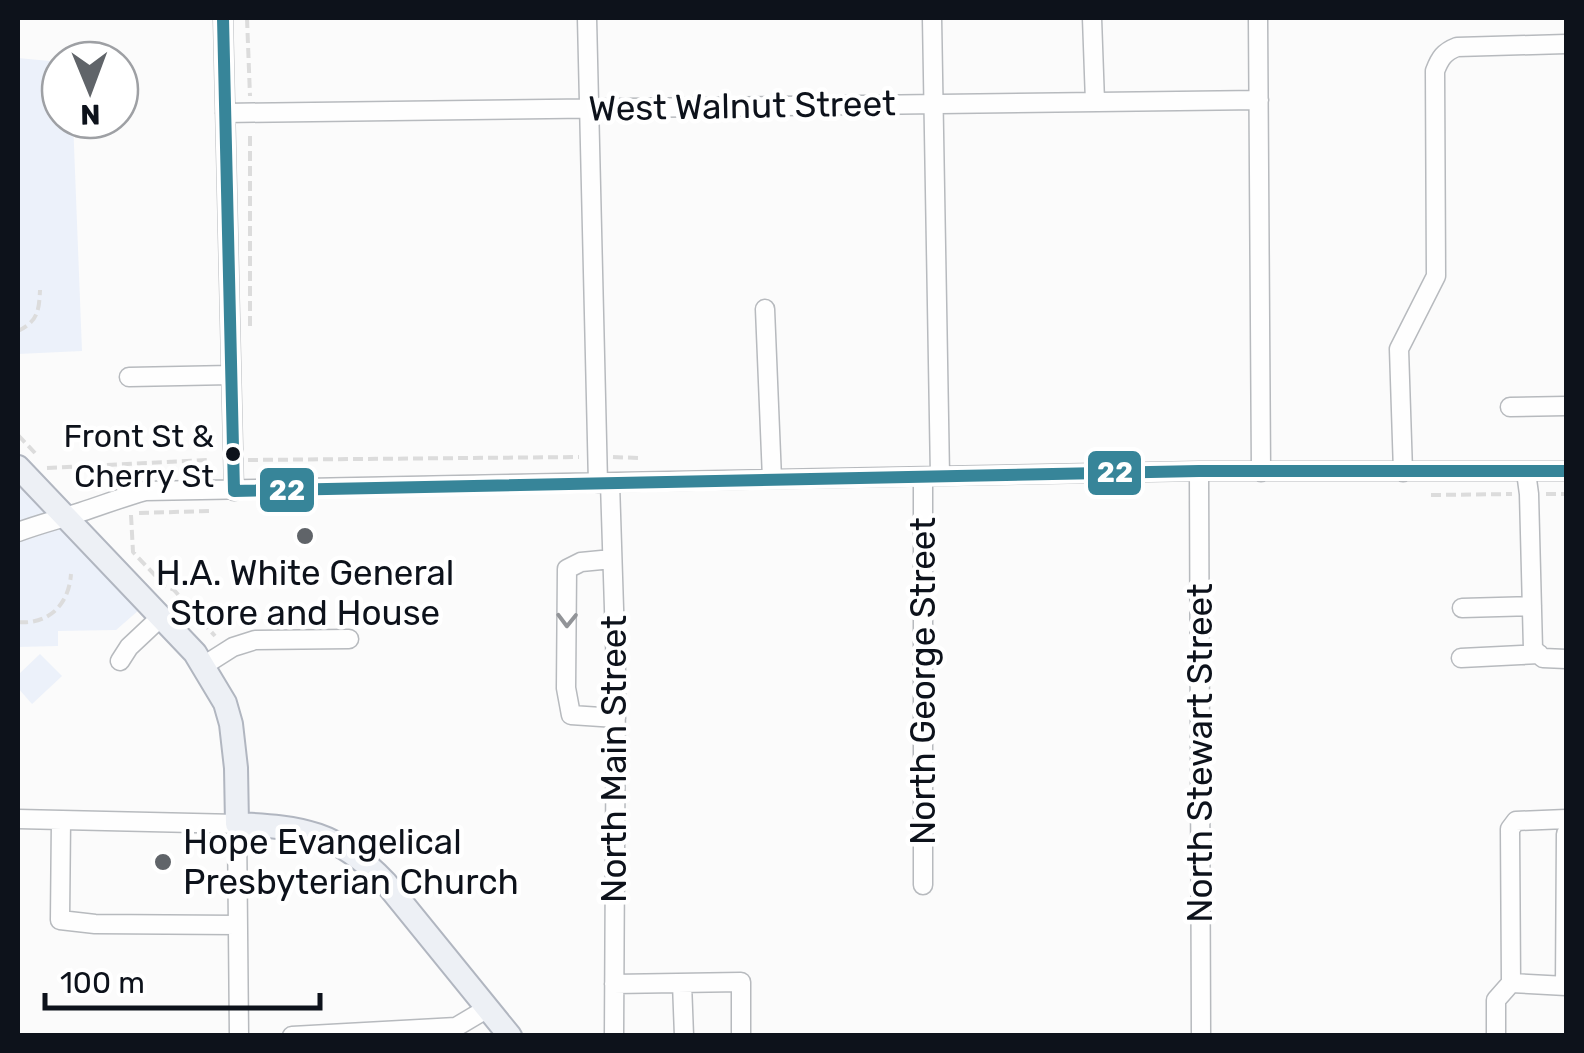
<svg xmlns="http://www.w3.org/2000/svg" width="1584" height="1053" font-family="Rubik,sans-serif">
  <rect width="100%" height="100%" fill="#fbfbfb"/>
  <path fill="#ecf1fa" d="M18,58L60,62V120H73L82,351L18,354Z
    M18,484L139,610L116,630L58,631V646L18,647Z
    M40,654L62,676L32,704L18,688V675Z"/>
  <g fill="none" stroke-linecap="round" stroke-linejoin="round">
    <g stroke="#b7babe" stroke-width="21">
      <path id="minor" d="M223,18L234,491
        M587,18L598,483
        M932,18L940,476
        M1092,18L1095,102
        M1258,18L1261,472
        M225,113L1259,100
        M765,309L772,479
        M129,377L231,375
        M1510,407L1566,406
        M1199,471L1201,1036
        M1403,472L1399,349L1436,276L1435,71C1440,58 1444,52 1457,47L1566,44
        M1526,472L1529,494L1533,649L1543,658L1566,659
        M923,477V885
        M610,483L616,671L614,1036
        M18,532C39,524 60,519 81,512C103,505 123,497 145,491L1199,471H1566
        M612,559L581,562L567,569L566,688L571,715L616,718
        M1462,608L1532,606
        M1461,658L1539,654
        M120,661L129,647L162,616
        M203,666L233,647L255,640L349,639
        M18,819L237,824L239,1036
        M61,820L60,920L95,924L237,925
        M682,983L684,1036
        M1511,983L1510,829L1516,821L1566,819
        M614,984L741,982V1036
        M1565,986L1566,834
        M292,1036L456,1027L488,1008
        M1496,1036V1000L1511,983L1566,986"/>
    </g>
    <g stroke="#b1b6c0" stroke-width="26">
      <path id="major" d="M18,467L195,653L225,703L231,724L236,768L237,824C303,827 337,832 385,882L510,1036"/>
    </g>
    <path stroke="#dcdcdc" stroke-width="4" stroke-dasharray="10 5" stroke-linecap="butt" d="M247,18L250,96
      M250,326V131
      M18,331C38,321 39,311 40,290
      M18,435L35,453
      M613,457L638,458V463
      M248,460L579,457
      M47,468L207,460
      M1546,494H1566
      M1431,495L1512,494
      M139,513L209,511
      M131,515L133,552L165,586L174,590L215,636
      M18,622C49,625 69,604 71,574"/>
    <use href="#minor" stroke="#fefefe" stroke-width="18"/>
    <use href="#major" stroke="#edf0f5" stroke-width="22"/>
    <g stroke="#fff" stroke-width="20">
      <path id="bus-1" d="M223,18L234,491L1199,471H1566"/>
    </g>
    <use href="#bus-1" stroke="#378599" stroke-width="12"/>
  </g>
  <defs><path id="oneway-chevron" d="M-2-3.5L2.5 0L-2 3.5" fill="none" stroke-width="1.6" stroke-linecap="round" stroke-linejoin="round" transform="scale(2.5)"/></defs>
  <use stroke="#929498" href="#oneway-chevron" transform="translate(567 620) rotate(91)"/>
  <circle fill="#0d121b" stroke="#fff" stroke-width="4" cx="233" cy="454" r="9"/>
  <g fill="#606469" stroke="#fff" stroke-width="4">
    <circle cx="305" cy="536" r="10"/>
    <circle cx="163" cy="862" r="10"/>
  </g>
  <g text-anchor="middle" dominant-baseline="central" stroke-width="9" stroke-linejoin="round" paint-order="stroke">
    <g font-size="32" fill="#0d121b" stroke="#fff" text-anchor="end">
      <text x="214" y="436">Front St &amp;<tspan x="214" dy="40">Cherry St</tspan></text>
    </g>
    <g font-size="35" fill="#0d121b" stroke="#fff">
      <text transform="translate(742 106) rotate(-1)">West Walnut Street</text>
      <text transform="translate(923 681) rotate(-90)">North George Street</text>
      <text transform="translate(1200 753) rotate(-90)">North Stewart Street</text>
      <text transform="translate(614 759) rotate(-90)">North Main Street</text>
    </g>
    <g font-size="35" fill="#0d121b" stroke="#fff">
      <text x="305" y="573">H.A. White General<tspan x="305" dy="40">Store and House</tspan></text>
      <text x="183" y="842" text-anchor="start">Hope Evangelical<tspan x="183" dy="40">Presbyterian Church</tspan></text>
    </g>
  </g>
  <g stroke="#fff" stroke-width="4">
    <rect x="1086" y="449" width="57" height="48" rx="10" fill="#378599"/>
    <rect x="258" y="466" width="58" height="48" rx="10" fill="#378599"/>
  </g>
  <g font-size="28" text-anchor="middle" font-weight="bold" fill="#fff">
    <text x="1115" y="482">22</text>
    <text x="287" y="500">22</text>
  </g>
  <rect width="1584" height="1053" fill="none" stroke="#0d121b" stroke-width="40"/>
  <g transform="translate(90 90) rotate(179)"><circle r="48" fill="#ffffff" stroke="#9ea0a4" stroke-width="2.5"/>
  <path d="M0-8L18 38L0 25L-18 38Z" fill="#606469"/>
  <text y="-15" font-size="28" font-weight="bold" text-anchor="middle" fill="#0d121b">N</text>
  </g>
  <path d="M45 993v15h275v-15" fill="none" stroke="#0d121b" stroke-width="5"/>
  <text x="60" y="993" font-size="30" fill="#0d121b" stroke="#ffffff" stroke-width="8" paint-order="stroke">100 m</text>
</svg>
